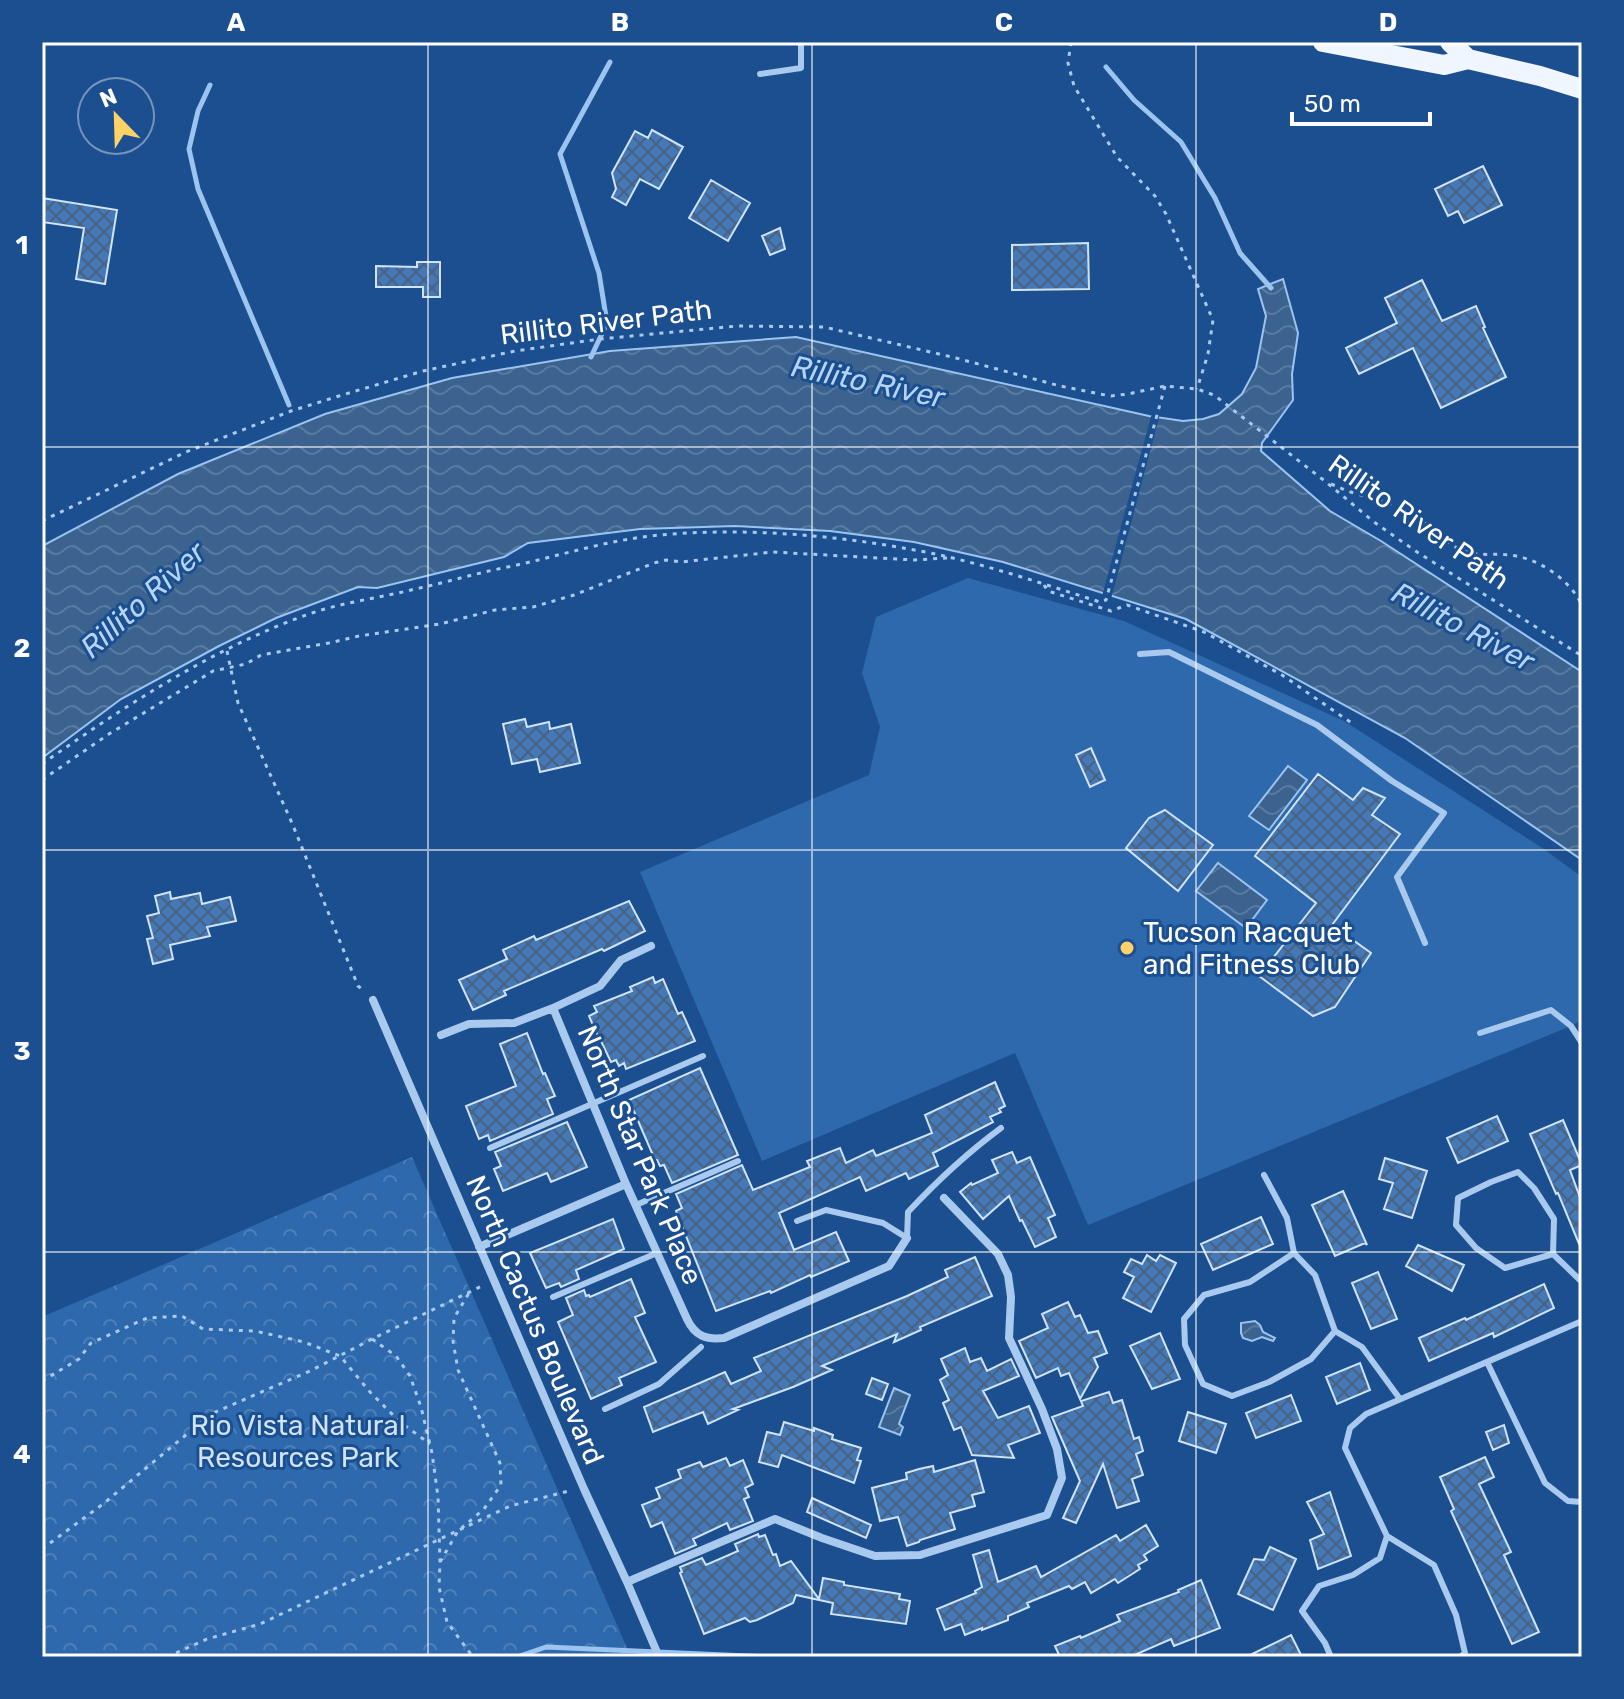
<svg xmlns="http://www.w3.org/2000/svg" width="1624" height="1699" font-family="Rubik,sans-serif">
  <defs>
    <pattern id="forest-crowns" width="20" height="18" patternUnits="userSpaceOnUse" patternTransform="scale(2)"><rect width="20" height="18" fill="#2e69ad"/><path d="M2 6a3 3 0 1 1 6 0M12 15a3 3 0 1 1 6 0" fill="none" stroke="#4d80b9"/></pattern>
    <pattern id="water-waves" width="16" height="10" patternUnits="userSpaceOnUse" patternTransform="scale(2)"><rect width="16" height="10" fill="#3c6290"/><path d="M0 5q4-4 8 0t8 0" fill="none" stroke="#597aa1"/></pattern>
    <pattern id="building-cross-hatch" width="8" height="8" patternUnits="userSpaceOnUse" patternTransform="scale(2)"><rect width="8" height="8" fill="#4478b7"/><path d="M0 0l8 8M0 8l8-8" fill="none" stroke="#486282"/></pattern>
  </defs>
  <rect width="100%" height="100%" fill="#1b4f8f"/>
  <path fill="url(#forest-crowns)" d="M412,1157L631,1657H42V1317Z"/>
  <path fill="#2e69ad" d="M968,578L1124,621L1344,721L1541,847L1582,877V1020L1571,1026L1088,1225L1015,1053L762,1161L640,872L869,775L880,727L862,673L876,617Z"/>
  <path fill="url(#water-waves)" stroke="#9cc4f0" stroke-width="2" d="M1283,279L1298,333L1292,374L1293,400L1262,443L1261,451L1330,511L1381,541L1582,672V860L1405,738L1186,619L1003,562L914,542L830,531L735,526L640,529L528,543L504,557L377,588L358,587L276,618L219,646L121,699L42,758V546L178,474L325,414L452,378L610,351L796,337L1149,416L1183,421L1203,419L1219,414L1242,394L1256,368L1266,316L1258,289Z
    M1288,766L1307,780L1269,830L1249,816Z
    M1218,863L1267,900L1246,928L1196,891Z
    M1255,1321L1260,1325L1263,1332L1275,1338L1273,1341L1262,1337L1252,1341L1243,1338L1241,1333V1323Z
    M894,1388L910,1395L899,1424L903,1427L900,1435L879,1427Z"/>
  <path fill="#1b4f8f" d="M1152,413L1160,414L1111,599L1102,596Z"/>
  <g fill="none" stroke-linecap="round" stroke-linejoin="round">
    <path stroke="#9cc4f0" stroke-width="5" d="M1106,67L1134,100L1181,142L1215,198L1240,253L1271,288
      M210,85L198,111L189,149L198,189L289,405
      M591,357L607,323L599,273L560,154L610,62
      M517,1657L546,1647L767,1657"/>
  </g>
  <path fill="url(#building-cross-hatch)" stroke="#cfe3fa" stroke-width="2" d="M652,130L683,147L659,189L640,179L626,205L612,197L616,189L612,173L635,131L648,138Z
    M1483,166L1502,205L1464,223L1458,211L1448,216L1435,189Z
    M711,180L750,203L728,241L689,218Z
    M42,198L117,210L105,284L76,279L84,228L42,222Z
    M780,228L785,249L770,255L762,236Z
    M1088,243L1089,289L1012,290V245Z
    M417,262H440V297H423V287H376V266L417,267Z
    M1422,280L1442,321L1476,306L1485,327L1483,328L1506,377L1441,408L1413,348L1359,374L1346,348L1397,323L1385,298Z
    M525,719L527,727L549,722L550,729L571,724L580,763L540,772L537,759L512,764L503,724Z
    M1091,748L1105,780L1090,787L1076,755Z
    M1318,774L1353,800L1363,788L1385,798L1372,815L1400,834L1332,925L1371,953L1335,1007L1313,1016L1259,976L1316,903L1255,856Z
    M1165,810L1213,845L1178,891L1126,848L1149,818Z
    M170,892L171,899L200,893L202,904L230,897L236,921L207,927L210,936L170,945L173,959L153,964L147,939L153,938L147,916L159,913L155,896Z
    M629,901L645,931L604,951L602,949L504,991L506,995L473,1010L459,980L507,959L503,950L534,936L536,940Z
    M653,977L655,983L663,979L678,1014L682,1012L695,1041L626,1069L624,1063L619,1066L616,1060L611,1062L600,1039H599L589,1016L597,1012L594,1006L632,991L630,987Z
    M527,1033L543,1074L545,1073L555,1096L547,1099L553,1114L490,1141L488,1135L479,1139L466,1106L516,1086L500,1044Z
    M700,1068L738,1155L672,1183L664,1165L660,1166L657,1160H655L629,1100Z
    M995,1082L1005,1106L999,1109L1001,1112L990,1117L993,1122L933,1153L938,1166L909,1179L906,1173L866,1191L860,1177L779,1213L794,1250L836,1232L849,1261L811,1277L810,1275L771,1293L770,1291L716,1311L676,1211L682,1208L676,1194L742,1165L753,1190L810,1167L807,1161L840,1148L846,1163L873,1150L876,1156L932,1133L925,1115Z
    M1497,1116L1508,1141L1458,1163L1447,1138Z
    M1563,1120L1582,1165L1570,1170L1582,1203V1251L1558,1193L1556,1194L1530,1134Z
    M567,1122L587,1167L551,1182L547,1173L503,1191L494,1169L501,1166L495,1152Z
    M1012,1152L1017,1163L1030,1157L1055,1215L1048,1218L1056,1237L1035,1247L1022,1220L1020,1221L1009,1196L983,1219L960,1192L971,1183L972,1185L998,1173L992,1160Z
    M1385,1158L1427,1171L1412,1218L1384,1209L1393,1183L1379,1179Z
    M1343,1191L1367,1245L1365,1243L1335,1256L1312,1205Z
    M1261,1217L1273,1244L1213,1270L1201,1244Z
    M613,1219L624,1249L576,1270L579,1279L561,1287L559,1283L546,1288L530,1253Z
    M1418,1245L1464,1265L1452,1291L1406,1266Z
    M1147,1255L1156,1261L1160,1255L1176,1263L1151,1312L1123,1298L1134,1277L1124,1272L1131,1259L1142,1264Z
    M975,1257L992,1296L920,1327L921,1330L894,1342L897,1334L822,1366L832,1370L793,1387L733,1409L738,1410L708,1424L703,1412L653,1432L644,1407L725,1372L731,1384L761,1371L754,1358L907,1296L948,1277L945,1270Z
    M1378,1272L1397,1319L1371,1329L1352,1283Z
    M631,1279L645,1313L635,1317L656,1362L619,1378L622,1385L591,1399L558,1322L573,1315L566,1298L584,1290L586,1296L589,1295L590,1297Z
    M1544,1284L1554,1308L1494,1337L1493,1333L1429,1361L1419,1338L1465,1318L1466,1320Z
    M1068,1302L1075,1317L1080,1315L1088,1333L1098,1331L1107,1353L1094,1358L1098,1367L1080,1399L1069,1373L1061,1376L1058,1368L1036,1378L1019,1341L1048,1328L1042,1314Z
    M1160,1333L1180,1379L1152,1389L1130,1346Z
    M965,1348L970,1362L981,1358L987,1371L1011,1359L1019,1376L983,1391L998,1418L1029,1406L1040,1433L1008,1445L1014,1458L972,1455L961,1427L954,1430L943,1403L949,1400L940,1380L948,1375L941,1359Z
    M1360,1363L1370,1390L1337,1404L1326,1377Z
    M872,1378L888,1384L882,1400L866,1394Z
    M1109,1392L1113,1403L1122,1400L1134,1439L1139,1437L1143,1451L1136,1454L1143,1475L1132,1479L1139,1501L1117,1508L1103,1464L1076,1523L1063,1518L1080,1481L1052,1417L1083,1406L1081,1401Z
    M1291,1395L1301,1421L1256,1438L1246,1413Z
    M1188,1412L1226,1424L1216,1453L1179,1441Z
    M784,1422L814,1431V1428L833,1435L832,1439L861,1448L857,1460L861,1461L854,1483L782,1455L778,1467L759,1462L767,1432L780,1435Z
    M1504,1425L1509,1443L1493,1450L1486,1432Z
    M1485,1457L1494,1477L1479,1484L1511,1552L1504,1555L1539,1632L1512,1644L1451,1511L1454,1509L1440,1477Z
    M726,1458L730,1466L743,1460L753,1484L745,1488L749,1497L744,1499L753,1521L730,1530L727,1523L693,1539L696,1545L675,1554L662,1522L651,1527L642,1505L660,1498L656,1488L681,1478L678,1470L700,1462L703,1467Z
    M975,1460L984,1492L972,1495L975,1506L950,1513L955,1529L920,1540L919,1542L907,1546L898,1517L880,1521L872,1488L907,1479L906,1473L919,1469L933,1466L934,1472Z
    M1330,1492L1351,1556L1318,1569L1310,1540L1324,1534L1307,1502Z
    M812,1498L871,1525L866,1538L807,1512Z
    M1146,1525L1158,1546L1144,1555L1147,1560L1138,1565L1140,1569L1118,1583L1115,1579L1091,1593L1085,1582L1072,1589L1069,1586L1027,1603L1029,1607L1008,1616V1620L982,1630V1628L965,1635L961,1624L945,1630L937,1609L976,1593L975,1591L982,1587L973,1555L989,1550L998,1582L1036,1566L1041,1577L1116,1535L1120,1541Z
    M758,1534L759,1537L765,1535L773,1555L776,1554L780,1566L791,1561L819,1599L823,1578L844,1582V1585L900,1594L899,1599L910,1601L906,1624L831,1614L833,1603L796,1595L793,1603L757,1620L750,1622L745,1618L704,1634L680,1573L682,1572L680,1567L702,1558L706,1565L738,1551L735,1544Z
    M1270,1547L1296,1559L1273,1610L1238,1594L1254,1559L1264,1560Z
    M1201,1580L1220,1628L1174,1646L1171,1639L1130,1657H1060L1055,1646L1080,1636L1081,1638L1120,1621L1117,1615L1179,1592L1178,1590Z
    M1291,1635L1302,1657H1246Z"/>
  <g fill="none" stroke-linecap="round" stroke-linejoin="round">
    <path stroke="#a9c9ee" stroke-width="3" stroke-dasharray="4 6" stroke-linecap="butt" d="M1071,42L1068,63L1074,86L1117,157L1155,196L1166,214L1213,320L1208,354L1197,389
      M1331,484C1339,487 1346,491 1354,493C1372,499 1389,501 1406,512C1416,518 1427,524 1436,532C1444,538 1452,546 1461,550C1477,557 1493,553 1509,555C1539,558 1569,579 1582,605
      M42,521L186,452L291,411L339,396L423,371L515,351L600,339L737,326L824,327L956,358L1060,386L1100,394L1111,396L1128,394L1165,386L1197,389L1214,395L1326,482L1374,522L1417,552L1582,656
      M1044,585L1048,591L1111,611L1127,605L1204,632L1282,675L1353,724
      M227,651L238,703L292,823L358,986L364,991
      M42,764C125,706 213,648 309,614C343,602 380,598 415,589C444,583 473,574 503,568C552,558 600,542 650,536C734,527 826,534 909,549C974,560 1037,582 1100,602L1106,600L1165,386
      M42,780L109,734L213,671L246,664L261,655L329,643L359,636L440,624L495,610L533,607L574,595L654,563L666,560L681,562L773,552L914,560L947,558
      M372,1339L396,1356L410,1376L421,1407L432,1453L438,1497L440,1562L439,1587L447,1622L473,1657
      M42,1381L79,1359L91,1343L147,1318L182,1316L203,1329L255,1331L304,1342L340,1356L370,1392L400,1422L430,1444
      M42,1549L103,1504L211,1414L312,1370L372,1339L482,1286
      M440,1562L458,1531L484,1509L501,1485L500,1463L458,1370L453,1341L454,1318L469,1293
      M167,1657L207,1639L260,1624L510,1506L569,1491"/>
    <path stroke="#a9c9ee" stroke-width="6" d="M760,74L801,68V42
      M1140,654L1169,652L1317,725L1392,781L1444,813L1397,877L1425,943
      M1480,1033L1551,1010L1571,1026L1582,1043
      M490,1148L703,1056
      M1264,1175L1287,1218L1294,1253
      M636,1205L738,1161
      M797,1221L826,1210L883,1223L907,1238L908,1212C937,1181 967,1153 1001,1128
      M1553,1254L1505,1268L1476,1248L1456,1225L1458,1198L1491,1182L1518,1172L1534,1188L1554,1219L1553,1254L1582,1282
      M553,1297L657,1253
      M1335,1331L1311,1359L1269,1382L1232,1396L1203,1384L1185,1345L1184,1319L1204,1295L1250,1282L1294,1253L1315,1275L1335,1331L1362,1347L1400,1399
      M1487,1362L1545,1483L1568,1501L1582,1502
      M605,1409L659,1384L701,1347
      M1331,1657L1325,1643L1302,1611L1319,1586L1353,1575L1380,1558L1387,1536
      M1460,1657L1465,1653L1456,1615L1434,1565L1387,1536L1345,1448L1350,1428L1366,1414L1582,1321"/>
    <path stroke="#a9c9ee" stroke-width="8" d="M373,1000L584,1489L627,1582L659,1657
      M553,1008L626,1184L687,1319C695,1336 706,1340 724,1338L889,1266L907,1238
      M441,1035L469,1024L514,1023L553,1008L600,986L621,960L651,946
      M479,1247L626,1184
      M627,1582L775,1519L822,1538L875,1556L920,1555L1047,1515L1062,1478L1057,1449L1042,1409L1009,1338L1011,1297L1008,1275L998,1254L944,1198"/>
    <path stroke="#f0f6ff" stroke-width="20" d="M1323,42L1444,65L1468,59L1540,76L1582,89
      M1450,42L1468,59"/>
  </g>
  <path fill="none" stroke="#fff" stroke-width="2" stroke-opacity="0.55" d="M428,42V1657M812,42V1657M1196,42V1657M42,447H1582M42,850H1582M42,1252H1582"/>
  <circle fill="#ffd166" stroke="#1b4f8f" stroke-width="3" cx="1127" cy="948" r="8"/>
  <g text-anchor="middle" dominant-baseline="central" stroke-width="6" stroke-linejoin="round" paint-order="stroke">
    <g font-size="28" fill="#fff" stroke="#1b4f8f">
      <text transform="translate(606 322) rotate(-7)">Rillito River Path</text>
      <text transform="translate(1419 522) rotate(35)">Rillito River Path</text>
      <text transform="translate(640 1155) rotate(67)">North Star Park Place</text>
      <text transform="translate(535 1320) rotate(67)">North Cactus Boulevard</text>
    </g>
    <g font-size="28" fill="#fff" stroke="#1b4f8f" text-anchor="start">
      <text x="1143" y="932">Tucson Racquet<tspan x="1143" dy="32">and Fitness Club</tspan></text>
    </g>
    <g font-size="28" fill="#cfe3fa" stroke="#1b4f8f">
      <text x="298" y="1425">Rio Vista Natural<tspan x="298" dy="32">Resources Park</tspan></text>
    </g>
    <g font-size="30" font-style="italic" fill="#b5d3f5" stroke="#1b4f8f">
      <text transform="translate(868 382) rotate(12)">Rillito River</text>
      <text transform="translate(143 600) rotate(-42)">Rillito River</text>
      <text transform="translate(1463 627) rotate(28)">Rillito River</text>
    </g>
  </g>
  <rect width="1624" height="1699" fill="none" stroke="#1b4f8f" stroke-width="88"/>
  <g transform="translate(116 116) rotate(337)"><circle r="38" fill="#1b4f8f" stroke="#7695bc" stroke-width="2"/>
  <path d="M0-6L14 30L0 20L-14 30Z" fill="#ffd166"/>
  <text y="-12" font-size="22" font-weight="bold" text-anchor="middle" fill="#ffffff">N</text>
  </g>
  <path d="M1292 112v12h138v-12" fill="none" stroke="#ffffff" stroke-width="4"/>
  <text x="1304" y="112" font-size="24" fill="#ffffff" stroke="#1b4f8f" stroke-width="6" paint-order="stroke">50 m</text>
  <rect x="44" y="44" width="1536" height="1611" fill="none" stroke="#fff" stroke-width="3"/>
  <g font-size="26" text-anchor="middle" font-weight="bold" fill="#fff">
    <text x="236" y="31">A</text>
    <text x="620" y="31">B</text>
    <text x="1004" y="31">C</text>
    <text x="1388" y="31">D</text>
    <text x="22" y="254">1</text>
    <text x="22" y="657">2</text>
    <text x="22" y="1060">3</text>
    <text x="22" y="1463">4</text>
  </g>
</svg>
